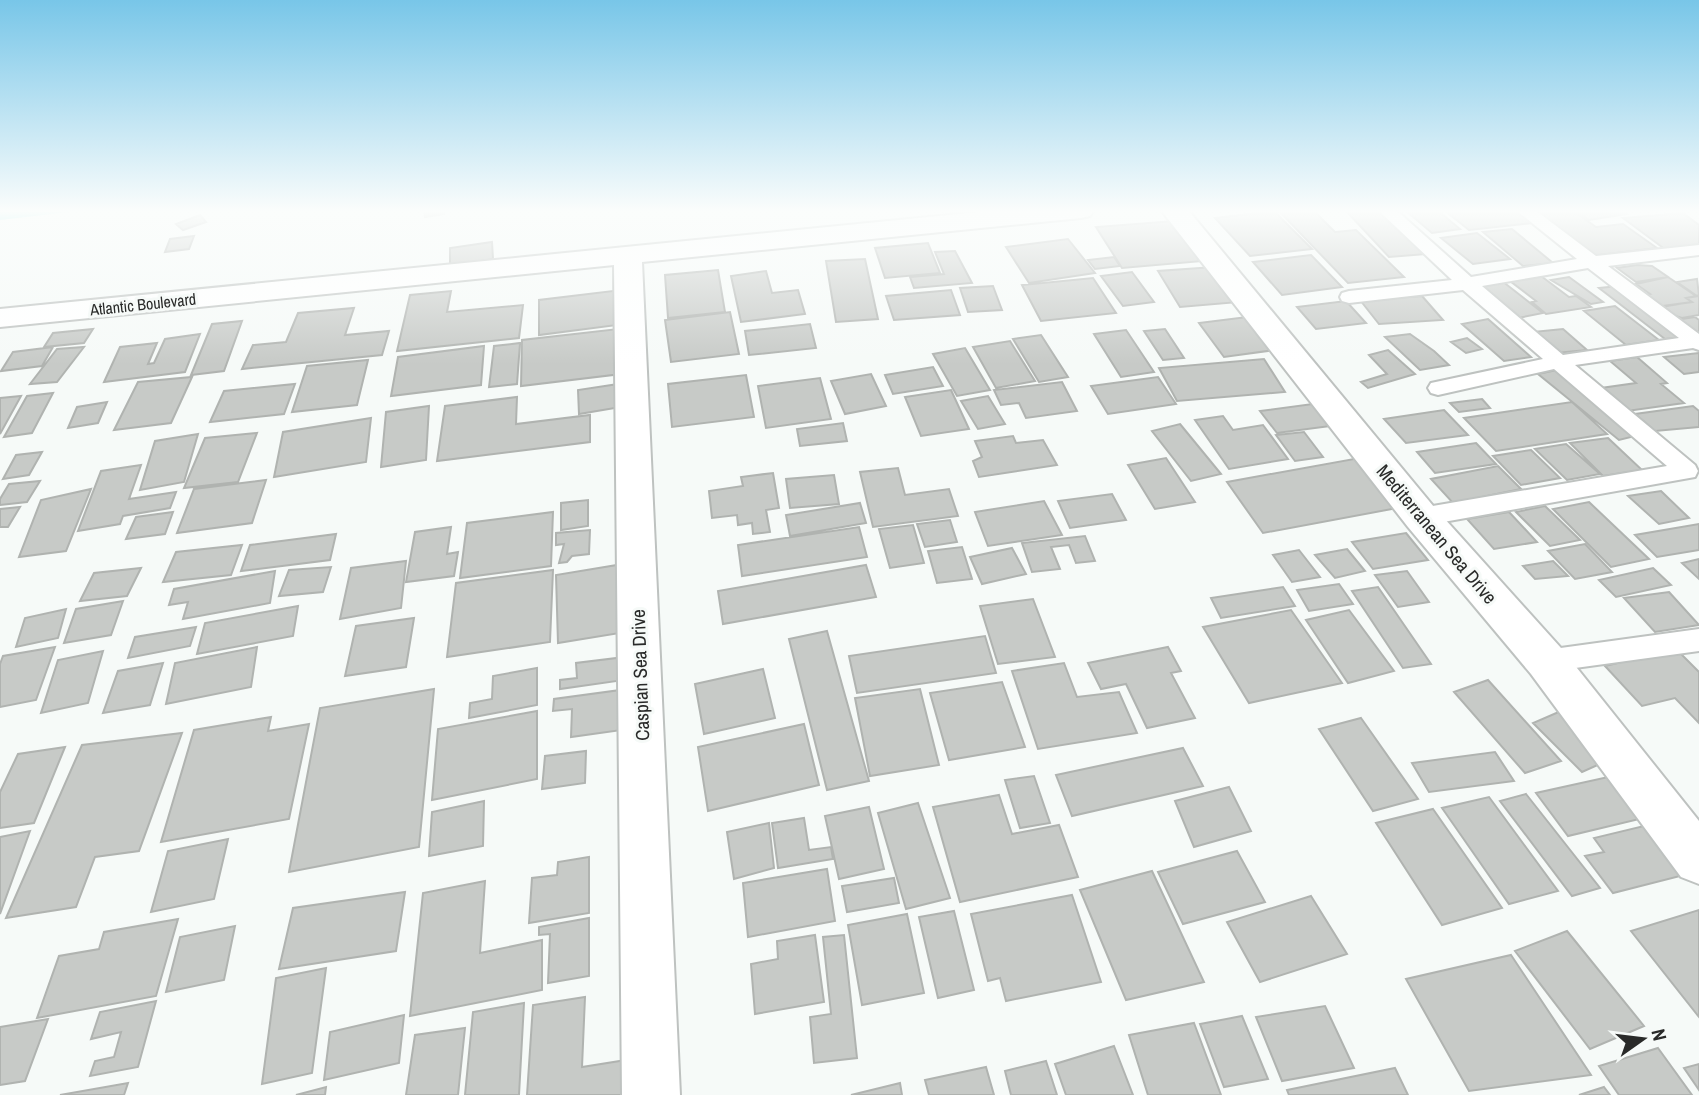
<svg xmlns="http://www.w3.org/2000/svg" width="1699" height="1095" font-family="'Archivo Narrow',sans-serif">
  <rect width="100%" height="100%" fill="#f6faf8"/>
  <path fill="#70e2e7" d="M0,210H86L0,220Z"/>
  <path fill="#c7cac7" stroke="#b0b3b0" stroke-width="2" d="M424,210H444V214L425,217Z
    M1313,210L1335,232L1356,230L1404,277L1348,283L1280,212Z
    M1383,210L1427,254L1389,257L1348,213Z
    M1405,210H1437L1460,229L1432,233Z
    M1444,210H1514L1532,223L1469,230Z
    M1572,210L1596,227L1623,224L1657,248L1591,256L1535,213Z
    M1575,210H1621L1627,214L1589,220Z
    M1274,211L1312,249L1250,256L1215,218Z
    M1683,213L1699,225V248L1666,250L1623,218Z
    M200,215L206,222L183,230L176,224Z
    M1174,221L1203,261L1122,268L1096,227Z
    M1512,229L1553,263L1523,266L1483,232Z
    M1477,233L1510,259L1473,264L1441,238Z
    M194,236L189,249L165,252L170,239Z
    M1068,239L1095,273L1029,283L1006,247Z
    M492,242L493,259L450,266V248Z
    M928,243L940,273L885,278L875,248Z
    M955,251L972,283L914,288L910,277L944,274L935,252Z
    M1311,255L1342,287L1282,295L1253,262Z
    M1114,257L1120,266L1095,269L1088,260Z
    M865,259L878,319L836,322L826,261Z
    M1637,265L1652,266L1668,277L1636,282L1617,268Z
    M1214,267L1239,302L1180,307L1158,271Z
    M718,270L725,312L668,318L665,275Z
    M766,271L772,293L798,290L805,314L741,322L731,276Z
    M1132,272L1154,302L1123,306L1101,276Z
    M1541,276L1569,297L1576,296L1591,307L1546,314L1532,302L1536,301L1510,281Z
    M1569,277L1603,302L1591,304L1551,280Z
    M1668,277L1696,296L1686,298L1692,302L1661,307L1644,295L1650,294L1636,284Z
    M1093,278L1116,313L1041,321L1022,285Z
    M1697,279L1699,295L1697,296L1677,282Z
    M1502,281L1543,313L1518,318L1478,285Z
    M993,286L1002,310L968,312L960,288Z
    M1618,286L1685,337L1665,339L1599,288Z
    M621,290L625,324L539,335V300Z
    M951,290L960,315L894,320L886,296Z
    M451,291L447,312L523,305L519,338L397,351L410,295Z
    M1422,296L1443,320L1379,324L1360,300Z
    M1699,296V315L1682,318L1659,311L1668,310L1663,306L1692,302L1686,298Z
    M1346,301L1366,323L1316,329L1297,307Z
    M1615,306L1659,340L1626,345L1584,311Z
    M354,308L345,335L389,331L382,355L242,369L253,345L286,342L298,313Z
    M730,312L739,354L671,362L665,320Z
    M1255,316L1282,349L1224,357L1199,323Z
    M1695,317L1699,320V335L1675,320Z
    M1488,319L1531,357L1504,361L1462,324Z
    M242,321L224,371L191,375L212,324Z
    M810,324L816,348L749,355L745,331Z
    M93,329L84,343L44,347L53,333Z
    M618,329L621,374L521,386L522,340Z
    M1165,329L1184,358L1163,360L1144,331Z
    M1563,329L1587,350L1556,353L1533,332Z
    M1126,330L1154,372L1121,377L1094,334Z
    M200,334L185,372L104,382L120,347L157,343L148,364L154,363L165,339Z
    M1410,334L1434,351L1449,365L1420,370L1385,337Z
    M1041,335L1068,377L1039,382L1013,339Z
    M1467,338L1482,349L1466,353L1451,342Z
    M1010,341L1035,381L996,388L973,347Z
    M520,343L517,384L489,387L494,346Z
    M484,346L481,385L391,396L398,357Z
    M53,347L42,366L1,371L13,352Z
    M84,347L57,382L30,384L57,349Z
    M965,348L990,390L957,396L933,354Z
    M1388,350L1415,374L1368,388L1361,382L1387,374L1369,355Z
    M1699,353V372L1684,374L1664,357Z
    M1637,357L1667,383L1661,384L1684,403L1627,411L1601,388L1636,383L1610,361Z
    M1264,359L1285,392L1177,401L1159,368Z
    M368,360L357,405L292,412L307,366Z
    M933,367L943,386L893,394L885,375Z
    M1561,369L1643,434L1619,440L1538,374Z
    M871,374L886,406L845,414L831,381Z
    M746,375L754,417L672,427L668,384Z
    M192,377L171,423L114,430L138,382Z
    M1158,377L1176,404L1108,414L1091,386Z
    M820,378L831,419L766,428L758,386Z
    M1062,382L1077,411L1026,418L1019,403L1001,405L994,390Z
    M625,383L627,406L579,414L578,390Z
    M295,384L284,414L210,422L224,391Z
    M951,390L969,429L921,436L905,397Z
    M53,393L32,433L4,437L27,396Z
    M21,396L0,434V398Z
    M988,396L1005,424L978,429L961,401Z
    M517,397L516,424L590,415V442L437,461L445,406Z
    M1482,399L1490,408L1459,412L1450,403Z
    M107,402L98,423L68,428L77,407Z
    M1572,402L1607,434L1496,451L1464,418Z
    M1320,403L1338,425L1277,433L1260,411Z
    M429,406L426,460L381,467L386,412Z
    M1693,406L1699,411V427L1655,431L1635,414Z
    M1444,410L1468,435L1406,443L1384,419Z
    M1223,416L1233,430L1263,425L1288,459L1229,469L1195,420Z
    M371,418L366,462L274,477L283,432Z
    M843,423L847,441L800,446L797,429Z
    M1180,424L1221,474L1191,481L1152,431Z
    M1304,432L1323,457L1295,461L1276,435Z
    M257,433L238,482L184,488L205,438Z
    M198,434L184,482L140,490L155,441Z
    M1013,436L1016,443L1043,440L1057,465L979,477L973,461L982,457L975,441Z
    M1608,438L1642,470L1603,476L1570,443Z
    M1476,443L1496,464L1435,473L1417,452Z
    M1566,444L1600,474L1567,480L1535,449Z
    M1531,450L1560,478L1521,485L1493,456Z
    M42,452L29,475L3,479L16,455Z
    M1365,457L1408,506L1263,533L1227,482Z
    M1166,458L1195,502L1155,509L1128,465Z
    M141,465L129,499L176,492L170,508L123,516L120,524L78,531L101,471Z
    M1498,466L1521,489L1453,503L1431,479Z
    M898,468L905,495L949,489L958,516L873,527L860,472Z
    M773,473L779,508L766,510L770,532L753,534L752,523L738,525L737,515L712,518L709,491L743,486L741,477Z
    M834,475L839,504L790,508L786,479Z
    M266,480L252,523L177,533L194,489Z
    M40,481L27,502L0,505V499L9,484Z
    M91,489L66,551L19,557L41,500Z
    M1661,491L1689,518L1659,524L1628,496Z
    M1112,494L1126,520L1070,528L1058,501Z
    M588,500V526L561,530V503Z
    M1044,501L1062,535L988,546L975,512Z
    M1589,502L1649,559L1611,567L1553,509Z
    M860,503L866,523L790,536L786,515Z
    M1545,506L1580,540L1550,546L1516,512Z
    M20,507L8,527H0V509Z
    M173,512L165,534L126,539L136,517Z
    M553,512L551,566L460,578L467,523Z
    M1509,512L1537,542L1494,549L1467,519Z
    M950,520L957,542L925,547L917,524Z
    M1699,524V550L1657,557L1635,535Z
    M913,525L924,563L890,568L879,529Z
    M451,527L447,554L458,552L454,576L406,582L415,532Z
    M859,527L867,557L742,576L738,545Z
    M590,530L589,554L572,556L567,562L559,563L564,544L556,545V533Z
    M1406,533L1428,560L1373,569L1352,542Z
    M336,534L330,560L241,571L250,545Z
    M1085,536L1095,561L1076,563L1069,545L1051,547L1060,569L1032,572L1022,543Z
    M1585,544L1612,572L1575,579L1548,551Z
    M242,545L231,575L163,582L176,552Z
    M962,547L972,579L937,583L928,551Z
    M1012,548L1026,574L982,584L970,557Z
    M1347,549L1365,571L1335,578L1315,555Z
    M1299,550L1320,577L1292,582L1273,555Z
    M1699,559V579L1682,563Z
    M406,561L401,608L340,619L351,568Z
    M1553,561L1568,576L1535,579L1523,566Z
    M623,564L626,632L558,643L556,575Z
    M866,565L876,597L723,624L718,591Z
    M331,567L323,592L279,596L289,570Z
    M141,568L127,596L80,601L94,573Z
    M1653,568L1671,585L1616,597L1599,580Z
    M553,570L550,642L447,657L456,583Z
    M275,571L270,603L183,619L188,602L169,605L174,589Z
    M1407,571L1429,602L1398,607L1375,575Z
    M1339,584L1353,604L1309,611L1297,590Z
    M1283,587L1295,606L1221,618L1211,598Z
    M1378,587L1431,664L1403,668L1352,591Z
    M1669,592L1699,625L1655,632L1624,598Z
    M1033,599L1055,657L998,664L980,606Z
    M123,601L111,635L64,643L76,609Z
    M298,606L293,636L197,654L205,623Z
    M66,609L58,638L16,647L25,618Z
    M1291,610L1342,683L1249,703L1203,627Z
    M1349,610L1394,671L1348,683L1306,620Z
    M414,618L406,667L345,676L356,626Z
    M196,627L190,646L128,658L135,637Z
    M827,631L869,781L827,790L789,639Z
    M985,636L996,673L857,693L849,656Z
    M55,647L36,700L0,707V664L3,656Z
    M257,647L251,687L166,704L175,663Z
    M1168,647L1181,671L1171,673L1195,718L1147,728L1126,684L1101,689L1088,663Z
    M1676,649L1699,672V723L1675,698L1642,706L1605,666Z
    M103,651L88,703L41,713L58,660Z
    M617,658V681L560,689V680L577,678L576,663Z
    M163,663L150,705L103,713L118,671Z
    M1064,663L1077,697L1119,692L1137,733L1038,749L1012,671Z
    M537,668V705L469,718L470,703L492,699L493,676Z
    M763,669L775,718L704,734L695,684Z
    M1488,680L1561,761L1525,773L1454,692Z
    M1002,682L1025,747L949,760L930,693Z
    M434,689L419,847L289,872L320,708Z
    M628,689L629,729L571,737L572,709L553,711L554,699Z
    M920,689L939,765L870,776L855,698Z
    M537,711V779L432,800L438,729Z
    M1561,711L1611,759L1582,772L1533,723Z
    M271,717L268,731L309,724L289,819L161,842L194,730Z
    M1361,718L1418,799L1373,811L1319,729Z
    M804,724L819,785L708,811L698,747Z
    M182,733L139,851L95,857L76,907L6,918L82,745Z
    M65,747L34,823L0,828V792L18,754Z
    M1183,748L1203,786L1072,816L1056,775Z
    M586,751L585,783L542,789L545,756Z
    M1495,752L1514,781L1429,792L1412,763Z
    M1617,775L1652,816L1568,836L1536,793Z
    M1034,776L1050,823L1020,828L1005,780Z
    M1229,787L1251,831L1194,847L1175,801Z
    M1526,794L1600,888L1572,896L1500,801Z
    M999,795L1012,834L1059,825L1078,877L960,902L933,807Z
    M1489,797L1558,891L1509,904L1442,808Z
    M484,801L483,846L429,856L432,812Z
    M918,803L950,898L906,909L878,813Z
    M869,807L884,869L839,879L825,816Z
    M1433,809L1502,908L1442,925L1376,823Z
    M804,818L809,850L831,847L833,859L778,868L772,823Z
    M769,823L774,868L734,879L727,832Z
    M1652,824L1692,873L1613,893L1585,856L1604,852L1594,838Z
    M30,831L0,914V837Z
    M228,839L214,899L151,912L168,851Z
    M1237,851L1265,902L1183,924L1158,872Z
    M589,857V913L529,923L532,878L557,875L558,862Z
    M827,869L835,921L748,937L743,883Z
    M1152,871L1204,982L1126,1000L1080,890Z
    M894,878L899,903L847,912L842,886Z
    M485,881L480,953L542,940V990L410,1016L423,893Z
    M405,892L396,951L279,969L293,908Z
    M1072,895L1101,982L1006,1001L1000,978L988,981L971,914Z
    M1311,896L1347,954L1260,982L1227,922Z
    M1699,910V1017L1631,931Z
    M954,911L974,990L938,998L919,917Z
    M907,914L924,993L862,1005L848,925Z
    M589,918V976L548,983L550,934L539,935V927Z
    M178,919L156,996L37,1018L59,956L99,949L104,932Z
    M235,926L224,980L166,992L180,937Z
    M1567,931L1644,1026L1590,1049L1515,951Z
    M815,935L824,1002L755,1014L751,964L778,959L777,941Z
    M844,935L857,1058L814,1063L810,1017L831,1014L823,937Z
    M1511,955L1591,1075L1469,1091L1406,979Z
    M326,968L312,1073L262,1084L276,978Z
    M585,997L582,1067L645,1057L646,1095H527L533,1005Z
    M156,1001L138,1067L90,1076L95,1061L114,1057L121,1032L91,1039L100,1012Z
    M524,1003L519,1095H465L473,1012Z
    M1325,1006L1354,1068L1282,1081L1256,1017Z
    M404,1015L399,1063L324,1080L330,1032Z
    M1242,1016L1268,1079L1224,1087L1200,1024Z
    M48,1019L25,1081L0,1085V1027Z
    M1194,1023L1221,1095H1148L1129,1035Z
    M465,1028L458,1095H406L415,1035Z
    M1114,1046L1133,1095H1066L1055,1064Z
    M1658,1048L1692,1095H1619L1599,1066Z
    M1046,1061L1057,1095H1011L1005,1071Z
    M1699,1064V1090L1684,1068Z
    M986,1067L994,1095H929L925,1080Z
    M1395,1068L1408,1095H1289L1287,1090Z
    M128,1083L124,1095H60Z
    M900,1083L902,1095H851Z
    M326,1087L325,1095H296Z
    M1604,1087L1610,1095H1579Z"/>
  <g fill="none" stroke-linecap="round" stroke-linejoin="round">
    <g stroke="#bec2c0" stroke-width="4">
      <path id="service" d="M1378,210H1396L1471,277L1577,259L1516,210H1535L1596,256L1699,245V255L1608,266L1699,334V350L1693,348L1575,365L1695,465L1698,471L1695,477L1421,526L1413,523L1409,517L1413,511L1421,508L1667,466L1554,369L1438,395L1431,393L1428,388L1431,383L1543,359L1463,290L1349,303L1342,301L1340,297L1342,293L1349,291L1452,280ZM1588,268L1679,338L1563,355L1482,286Z
        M1699,629V651L1546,672L1536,669L1532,661L1536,653L1546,650Z"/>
    </g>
    <g stroke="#bec2c0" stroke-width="4">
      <path id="minor" d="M999,210H1094L1090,216L1081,218L642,262L680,1095H622L614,265L0,327V309Z
        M1161,210H1188L1434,507L1561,648L1699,821V884L1681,877L1531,674L1408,527Z"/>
    </g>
    <use href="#service" fill="#fff" fill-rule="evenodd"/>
    <use href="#minor" fill="#fff" fill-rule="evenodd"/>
  </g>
  <linearGradient id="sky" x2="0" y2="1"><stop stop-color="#78c6e8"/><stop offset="0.58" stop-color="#fbfdfc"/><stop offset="1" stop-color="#fbfdfc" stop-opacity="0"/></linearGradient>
  <rect width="1699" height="364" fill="url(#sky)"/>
  <g text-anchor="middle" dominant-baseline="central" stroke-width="6" stroke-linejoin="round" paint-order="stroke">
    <g font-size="16" fill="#292a29" stroke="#f6faf8">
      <text transform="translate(143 304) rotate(-6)">Atlantic Boulevard</text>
    </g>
    <g font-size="19" fill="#292a29" stroke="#f6faf8">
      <text transform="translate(1437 534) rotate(50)">Mediterranean Sea Drive</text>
      <text transform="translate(640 675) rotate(-92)">Caspian Sea Drive</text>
    </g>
  </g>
  <g transform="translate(1643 1039) rotate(76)" stroke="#f6faf8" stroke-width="5" paint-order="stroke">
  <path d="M0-5L12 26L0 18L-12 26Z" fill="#292a29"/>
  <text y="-10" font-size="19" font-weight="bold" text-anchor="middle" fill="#292a29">N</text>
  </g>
</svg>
